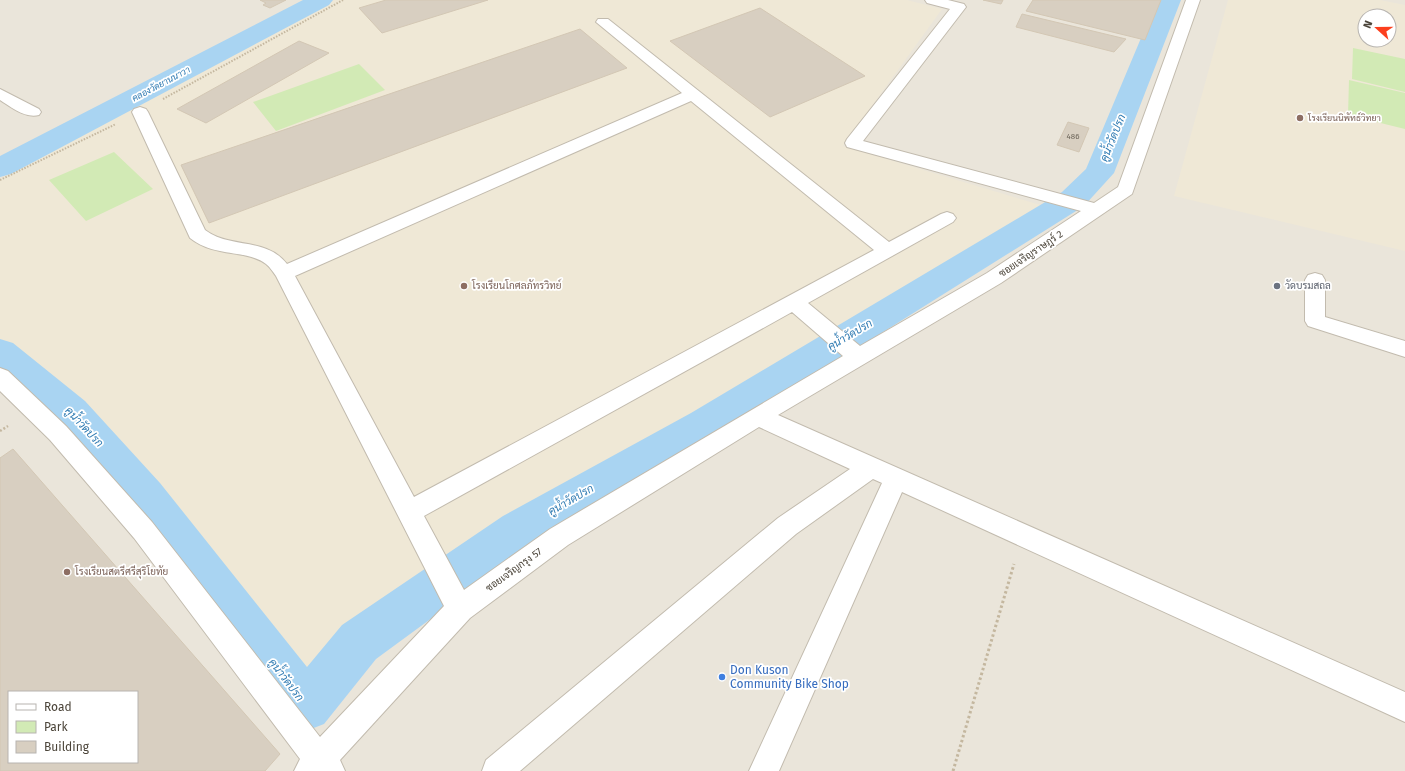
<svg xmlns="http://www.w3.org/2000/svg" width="1405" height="771" font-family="'Fira Sans',Sarabun,sans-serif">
  <rect width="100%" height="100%" fill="#f6f3ec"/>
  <path fill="#eae5da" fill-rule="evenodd" d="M0,0H1405V771H0ZM1365,16H1389V40H1365ZM9,692H137V762H9Z"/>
  <path fill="#efe8d6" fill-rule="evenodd" d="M335,0H907L942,9L843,146L1057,210L553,505L366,636L286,706L54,407L0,361V179Z
    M1228,0H1380L1405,5V251L1174,196ZM1365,16H1389V40H1365Z"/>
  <path fill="#d2eab5" d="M1353,48L1405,59V92L1352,79Z
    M359,64L385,90L276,131L253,102Z
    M1349,80L1405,93V129L1348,115Z
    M114,152L153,189L86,221L49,180Z"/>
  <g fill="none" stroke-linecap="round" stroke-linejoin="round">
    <path fill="#a9d4f2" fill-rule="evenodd" d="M303,0H333L329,5L11,174L0,177V156Z
      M1157,0H1181L1114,173L1084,206L719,435L533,544L376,659L324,724L306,731L288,724L130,509L57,423L0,374V339L13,343L85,401L160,483L307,667L342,625L503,516L691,413L1062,192L1086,169Z"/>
  </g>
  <path fill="#d8cfc1" stroke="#d3c7b4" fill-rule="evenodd" d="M260,0H286L270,8L263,5L266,3Z
    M386,0H488L382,33L359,8Z
    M983,0H1003L1001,4Z
    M1033,0H1161L1145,40L1026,11Z
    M760,8L865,76L770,117L670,41Z
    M1022,14L1126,39L1114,52L1016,27Z
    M580,29L627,68L209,223L181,165Z
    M299,41L329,53L206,123L177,109Z
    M1068,122L1089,128L1079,152L1057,145Z
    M13,449L280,754L265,771H0V458ZM9,692H137V762H9Z"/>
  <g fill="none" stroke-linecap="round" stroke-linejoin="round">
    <g stroke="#c2bbae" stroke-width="2">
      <path id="minor" d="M925,0H948L964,4L966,7L863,141L1094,203L1118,187L1186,0H1200L1132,194L1001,283L778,415L1405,692V722L902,492L779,771H749L882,483L873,479L796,534L520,771H482L486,760L778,518L850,469L759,427L568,545L470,618L340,760L345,771H294L300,759L134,538L50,440L0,391V368L8,371L66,426L152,522L320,737L444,606L276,276C273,272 270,267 266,264C246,249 215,258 190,238L132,112L134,109L140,107L146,109L148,112L205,230C230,249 266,237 287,264L682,93L596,22L598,19H608L889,242L941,214L947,212L953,214L956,218L953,222L808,303L860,346L987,273L1081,211L847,147L845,143L847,139L950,9L927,3ZM691,101L874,250L414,497L295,276ZM792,312L843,356L550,529L464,590L424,516Z
        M0,89L39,109L41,112L39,115C26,119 11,107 0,100Z
        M1315,273L1322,275L1325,280V317L1405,341V357L1308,326L1305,321V280L1308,275Z"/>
    </g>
    <path stroke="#c4b79f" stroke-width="2" stroke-dasharray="1.5 1.5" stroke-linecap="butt" d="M163,99L343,0
      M0,180L116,124"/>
    <path stroke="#c4b79f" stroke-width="2.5" stroke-dasharray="2 2" stroke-linecap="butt" d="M0,431L8,426"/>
    <path stroke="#c4b79f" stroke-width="3" stroke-dasharray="2.5 2.5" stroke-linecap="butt" d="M953,771L1014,564"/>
    <use href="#minor" fill="#fff" fill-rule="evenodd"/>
  </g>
  <g fill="#8d6e63" stroke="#fff" stroke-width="1.5">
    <circle cx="1300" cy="118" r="4"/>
    <circle cx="464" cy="286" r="4"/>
    <circle cx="67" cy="572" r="4"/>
  </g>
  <circle fill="#6b7280" stroke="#fff" stroke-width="1.5" cx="1277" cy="286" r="4"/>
  <circle fill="#3f7fe0" stroke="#fff" stroke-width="1.5" cx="722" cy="677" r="4"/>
  <g text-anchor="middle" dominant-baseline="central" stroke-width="3.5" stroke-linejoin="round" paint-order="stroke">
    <g font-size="8" fill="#6e675b">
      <text x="1073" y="136">486</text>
    </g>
    <g font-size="9" font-style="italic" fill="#2e7ab2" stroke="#fff">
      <text transform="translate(161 84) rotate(-28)">คลองวัดยานนาวา</text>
    </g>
    <g font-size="9" fill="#785e54" stroke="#fff" text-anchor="start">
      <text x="1308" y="118">โรงเรียนนิพัทธ์วิทยา</text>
    </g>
    <g font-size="10" fill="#4b4439" stroke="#fff">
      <text transform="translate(1031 254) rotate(-34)">ซอยเจริญราษฎร์ 2</text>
      <text transform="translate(514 570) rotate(-36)">ซอยเจริญกรุง 57</text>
    </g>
    <g font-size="10" fill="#785e54" stroke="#fff" text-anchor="start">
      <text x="472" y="286">โรงเรียนโกศลภัทรวิทย์</text>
      <text x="75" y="572">โรงเรียนสตรีศรีสุริโยทัย</text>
    </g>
    <g font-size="10" fill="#5b616d" stroke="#fff" text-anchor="start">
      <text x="1285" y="286">วัดบรมสถล</text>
    </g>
    <g font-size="11" font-style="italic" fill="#2e7ab2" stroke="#fff">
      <text transform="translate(1113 138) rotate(-68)">คูน้ำวัดปรก</text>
      <text transform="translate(850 335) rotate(-31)">คูน้ำวัดปรก</text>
      <text transform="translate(84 427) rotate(47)">คูน้ำวัดปรก</text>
      <text transform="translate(571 500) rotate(-30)">คูน้ำวัดปรก</text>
      <text transform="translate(286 680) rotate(53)">คูน้ำวัดปรก</text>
    </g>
    <g font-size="12" fill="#366cbe" stroke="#fff" text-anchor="start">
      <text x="730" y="670">Don Kuson<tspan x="730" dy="14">Community Bike Shop</tspan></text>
    </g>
  </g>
  <rect x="8" y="691" width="130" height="72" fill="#ffffff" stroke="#b7b4b0"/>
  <rect x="16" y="704" width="20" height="6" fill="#ffffff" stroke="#b7b4b0"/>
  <text x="44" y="711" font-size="12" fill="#4b4439">Road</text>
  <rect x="16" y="721" width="20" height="12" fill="#d2eab5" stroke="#b7b4b0"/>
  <text x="44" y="731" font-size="12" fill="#4b4439">Park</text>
  <rect x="16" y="741" width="20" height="12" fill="#d8cfc1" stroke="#b7b4b0"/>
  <text x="44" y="751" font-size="12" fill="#4b4439">Building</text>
  <g transform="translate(1377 28) rotate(291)"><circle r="19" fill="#ffffff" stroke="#b7b4b0"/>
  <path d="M0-3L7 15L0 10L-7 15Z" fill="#fc3f1d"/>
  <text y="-6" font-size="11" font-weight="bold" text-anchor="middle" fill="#4b4439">N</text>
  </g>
</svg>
